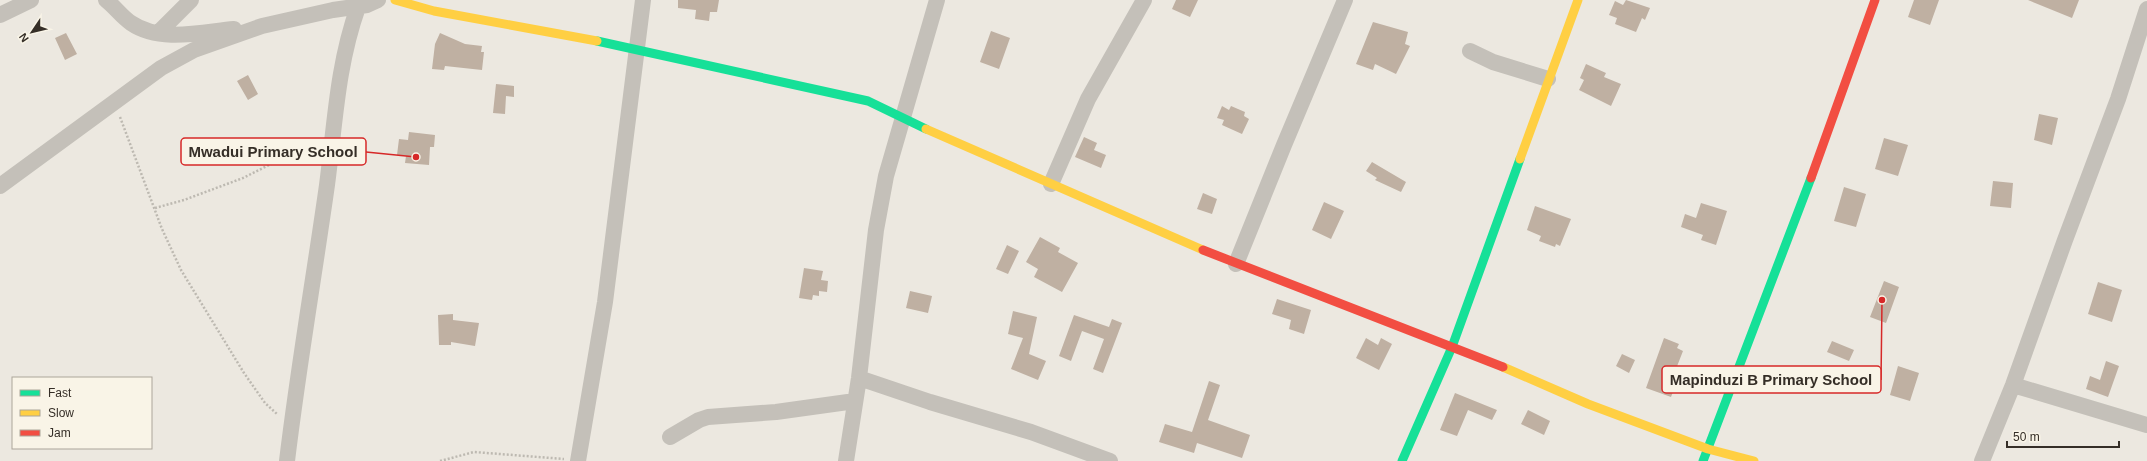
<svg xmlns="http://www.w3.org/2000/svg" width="2147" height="461" font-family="Helvetica,sans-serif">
  <rect width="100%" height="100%" fill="#ece8e0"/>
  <path fill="#bfb0a2" d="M678,0H719L717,12H710L709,21L695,19L696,10L678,8Z
    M1176,0H1198L1190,17L1172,9Z
    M1626,0L1650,8L1645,20L1642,18L1636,32L1615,24L1617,18L1609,15L1615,1L1623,5Z
    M1914,0H1939L1930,25L1908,17Z
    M2028,0H2079L2072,18Z
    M1373,22L1408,32L1405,44L1410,46L1396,74L1375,64L1373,70L1356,64Z
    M991,31L1010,38L999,69L980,62Z
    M66,33L77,54L65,60L55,38Z
    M440,33L465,44L482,46L481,52H484L482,70L445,66L444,70L432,69L435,44Z
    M1586,64L1606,73L1604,77L1621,84L1611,106L1579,90L1584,80L1580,78Z
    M248,75L258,94L248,100L237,81Z
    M496,84L514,86V97L506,96L505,114L493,113Z
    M1222,106L1229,110L1231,106L1245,112L1244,116L1249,119L1242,134L1222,125L1224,120L1217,118Z
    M2039,114L2058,118L2052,145L2034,140Z
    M409,132L435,135L434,147H430L429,165L405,163L406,156L397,155L399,139L408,140Z
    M1084,137L1097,143L1094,150L1106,155L1101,168L1075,157Z
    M1884,138L1908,145L1898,176L1875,169Z
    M1372,162L1406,182L1401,192L1375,180L1377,178L1366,171Z
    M1993,181L2013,183L2011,208L1990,206Z
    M1844,187L1866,194L1856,227L1834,221Z
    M1203,193L1217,199L1212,214L1197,209Z
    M1324,202L1344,211L1331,239L1312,230Z
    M1701,203L1727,211L1716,245L1701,240L1703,235L1681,227L1685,214L1696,218Z
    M1535,206L1571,219L1560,246L1556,244L1555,247L1539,241L1541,236L1527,230Z
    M1040,237L1060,248L1058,252L1078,263L1062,292L1034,277L1038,269L1026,262Z
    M1007,245L1019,251L1008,274L996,269Z
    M804,268L823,271L821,280L828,281L827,292L819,291V296L813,295L812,300L799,298Z
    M1884,281L1899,287L1886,323L1870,317Z
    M2098,282L2122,290L2112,322L2088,314Z
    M910,291L932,296L928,313L906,308Z
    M1277,299L1311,310L1304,334L1289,329L1291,320L1272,314Z
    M1013,311L1037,317L1029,354L1046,361L1038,380L1011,369L1023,338L1008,334Z
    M453,314V320L479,323L475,346L451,342V345H439L438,315Z
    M1074,315L1109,327L1112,319L1122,323L1103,373L1093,369L1104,339L1082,331L1071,361L1059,356Z
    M1366,338L1378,345L1381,338L1392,344L1379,370L1356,358Z
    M1664,338L1679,344L1677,348L1683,351L1674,374L1679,376L1671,397L1646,388Z
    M1832,341L1854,350L1849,361L1827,352Z
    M1622,354L1635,360L1629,373L1616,366Z
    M2106,361L2119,366L2108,397L2086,389L2090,376L2100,380Z
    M1898,366L1919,373L1910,401L1890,395Z
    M1209,381L1220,385L1208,420L1250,435L1242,458L1197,443L1194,453L1159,442L1165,424L1192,432Z
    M1455,393L1497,410L1492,420L1468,410L1457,436L1440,430Z
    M1528,410L1550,421L1544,435L1521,424Z"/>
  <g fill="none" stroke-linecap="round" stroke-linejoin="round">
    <path stroke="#bdb9b1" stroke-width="2.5" stroke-dasharray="2 2" stroke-linecap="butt" d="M120,117L162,229L181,270L244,373L265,403L277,414
      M155,208L184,200L243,178L317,141
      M440,461L474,452L564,459"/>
    <path stroke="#c4c0b9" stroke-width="16" d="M106,0C115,7 122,17 131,23C160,43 202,32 234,29
      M0,15L31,0
      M158,33L191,0
      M1470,51L1493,62L1548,79
      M1051,184L1088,99L1144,0
      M0,186L161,68L194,50L262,26L333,10L367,5L378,0
      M1236,264L1284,145L1345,0
      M859,378L930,402L1031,432L1110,461
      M2013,385L2147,425
      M670,437L699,420L708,417L776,412L855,401
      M287,461C298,369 314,277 327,185C335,124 337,66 358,7
      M578,461L605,302L643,0
      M846,461L859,378L876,230L886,176L937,0
      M1982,461L2013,385L2065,240L2118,99L2147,9"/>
    <path stroke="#16e098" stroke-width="9" d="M597,41L868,101L926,129
      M1402,461L1452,347L1520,159
      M1703,461L1811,178"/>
    <path stroke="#ffcf43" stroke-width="9" d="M395,0L434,11L597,41
      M926,129L1203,250
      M1520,159L1578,0
      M1503,367L1588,404L1708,449L1754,461"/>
    <path stroke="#f24e42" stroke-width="9" d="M1811,178L1875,0
      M1203,250L1503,367"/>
  </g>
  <path fill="none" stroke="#d62828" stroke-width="1.5" d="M416 157L366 152M1882 300L1881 380"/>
  <g fill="#d62828" stroke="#f9f4e7" stroke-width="1.5">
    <circle cx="416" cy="157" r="4"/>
    <circle cx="1882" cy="300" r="4"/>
  </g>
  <g fill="#f9f4e7" stroke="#d62828" stroke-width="1.5">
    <rect x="181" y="138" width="185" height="27" rx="4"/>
    <rect x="1662" y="366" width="219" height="27" rx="4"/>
  </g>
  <g font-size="15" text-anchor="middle" font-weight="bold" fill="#352e27">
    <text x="273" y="157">Mwadui Primary School</text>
    <text x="1771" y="385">Mapinduzi B Primary School</text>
  </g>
  <rect x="12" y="377" width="140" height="72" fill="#f9f4e7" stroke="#aba59a"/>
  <rect x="20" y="390" width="20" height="6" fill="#16e098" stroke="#aba59a"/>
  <text x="48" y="397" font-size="12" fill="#352e27">Fast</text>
  <rect x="20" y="410" width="20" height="6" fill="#ffcf43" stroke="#aba59a"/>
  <text x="48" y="417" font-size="12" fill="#352e27">Slow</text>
  <rect x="20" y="430" width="20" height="6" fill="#f24e42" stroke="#aba59a"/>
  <text x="48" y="437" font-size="12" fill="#352e27">Jam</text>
  <g transform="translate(32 32) rotate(235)" stroke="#f9f4e7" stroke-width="3" paint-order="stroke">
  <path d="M0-3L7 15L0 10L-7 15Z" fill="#352e27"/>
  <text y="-6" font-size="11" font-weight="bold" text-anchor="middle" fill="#352e27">N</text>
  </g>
  <path d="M2007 441v6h112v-6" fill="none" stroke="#352e27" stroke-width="2"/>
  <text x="2013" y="441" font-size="12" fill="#352e27" stroke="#f9f4e7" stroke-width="3" paint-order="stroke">50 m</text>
</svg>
